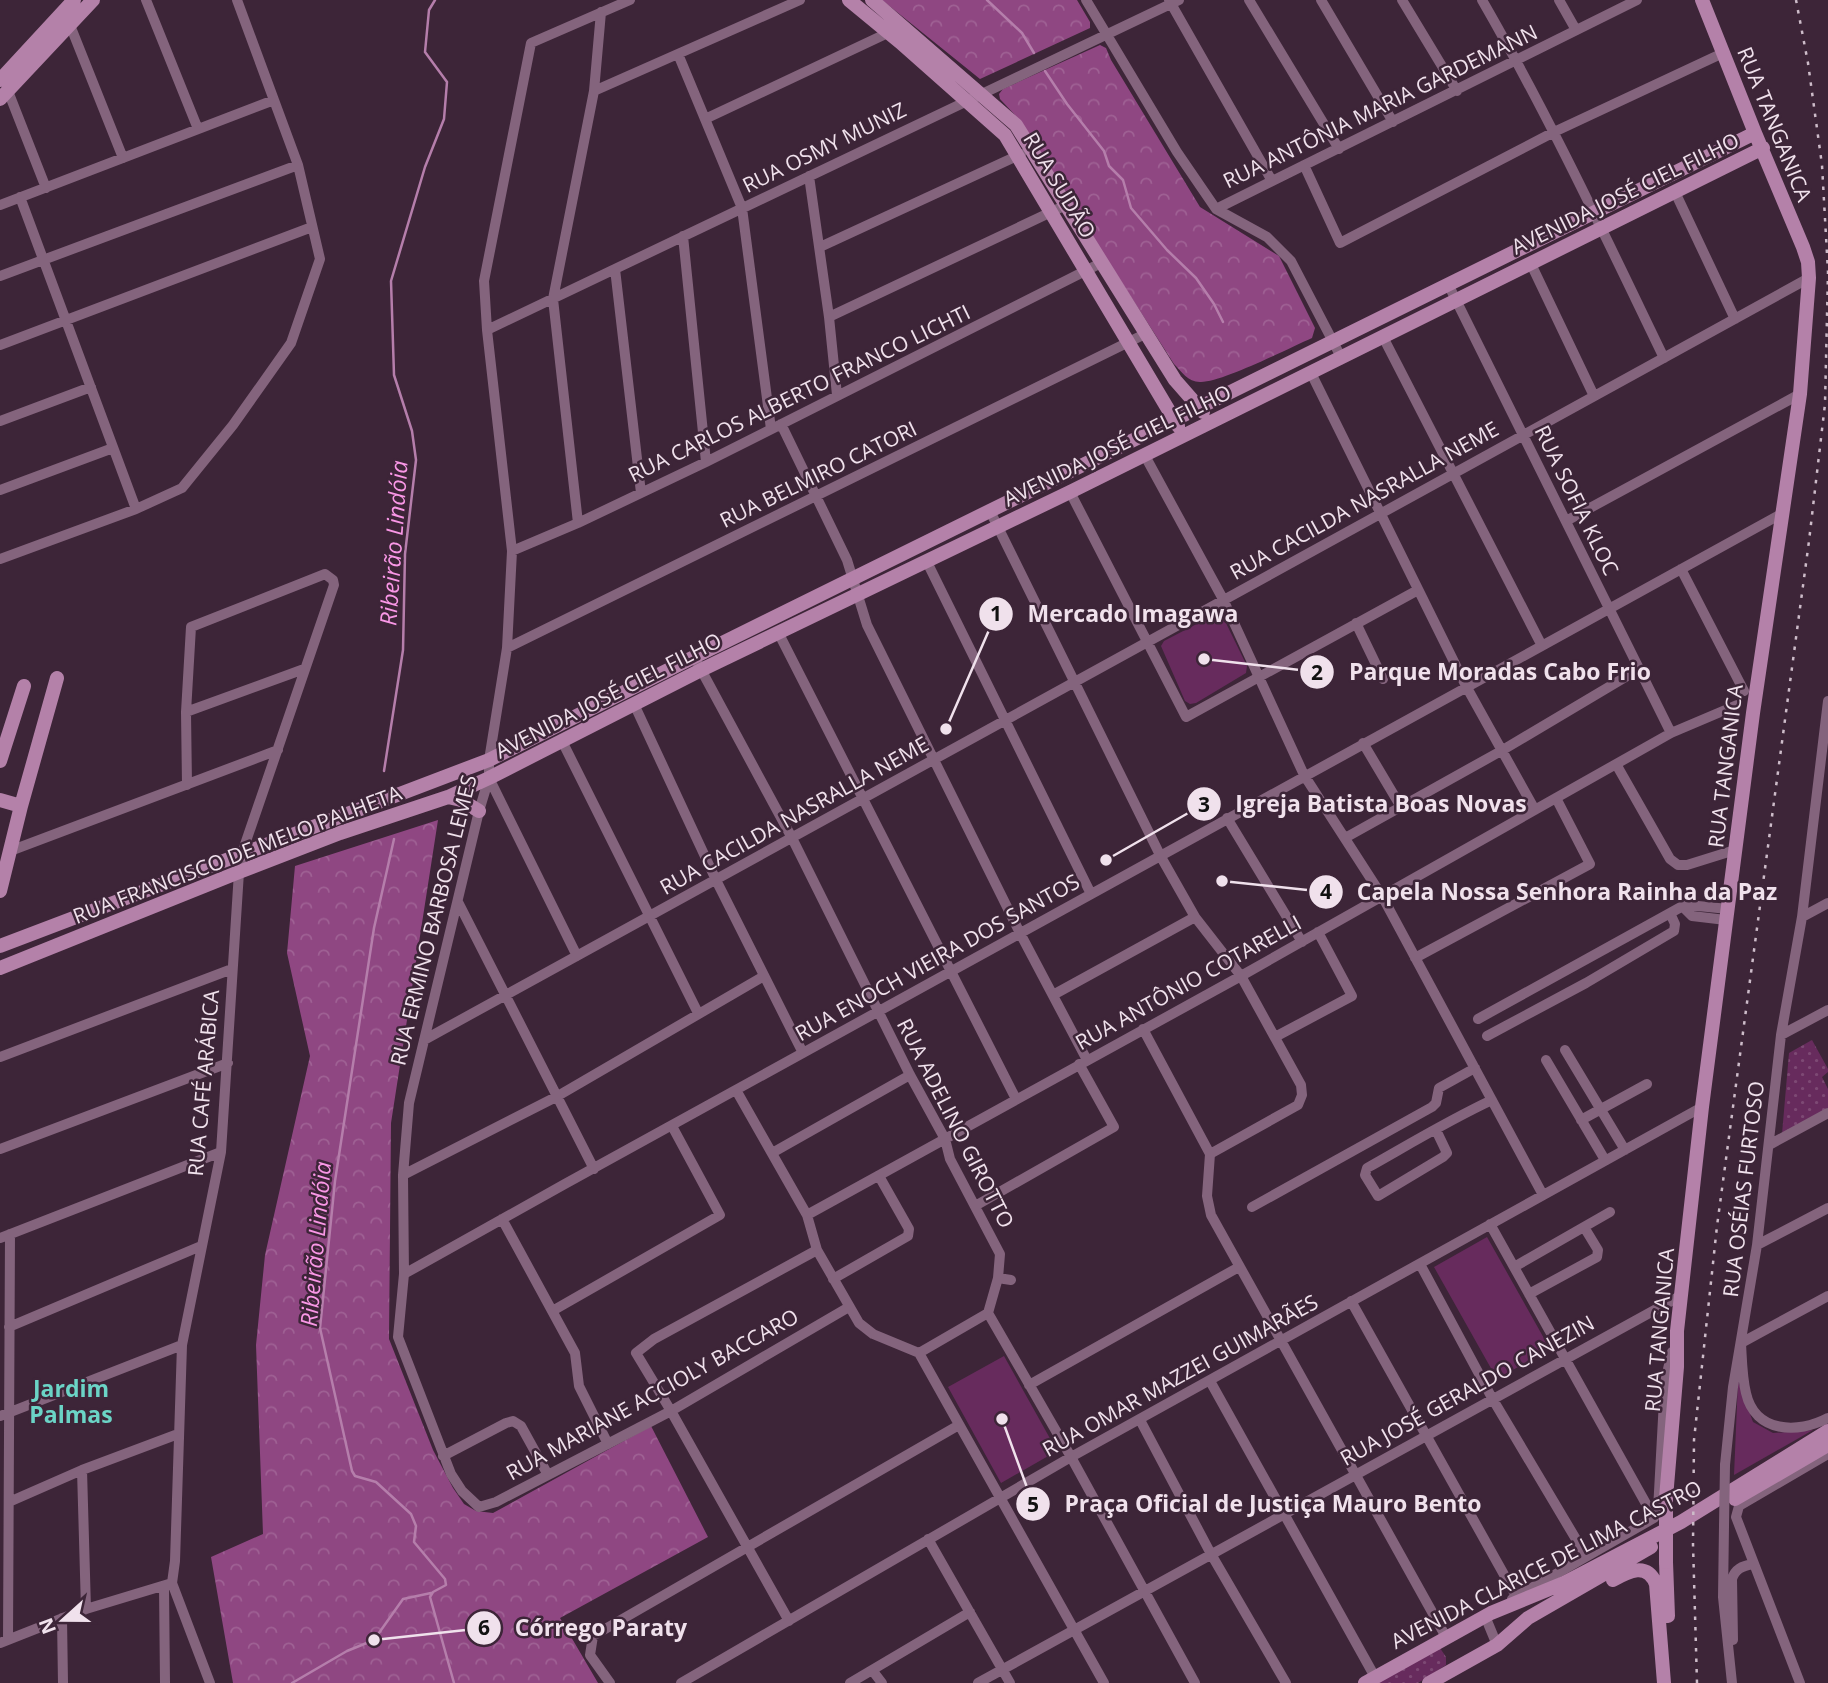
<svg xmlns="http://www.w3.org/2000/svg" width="1828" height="1683" font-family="'Open Sans',sans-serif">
  <defs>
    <pattern id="grass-dots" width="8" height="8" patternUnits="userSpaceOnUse" patternTransform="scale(1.75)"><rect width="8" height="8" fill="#672b5d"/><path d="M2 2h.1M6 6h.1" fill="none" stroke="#7d4974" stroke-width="1.8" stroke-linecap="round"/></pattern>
    <pattern id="forest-crowns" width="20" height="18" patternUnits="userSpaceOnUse" patternTransform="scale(1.75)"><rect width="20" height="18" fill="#8f4782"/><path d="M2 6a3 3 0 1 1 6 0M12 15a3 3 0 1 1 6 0" fill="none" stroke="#9f6194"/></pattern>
  </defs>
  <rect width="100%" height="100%" fill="#3d2538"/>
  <path fill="url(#grass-dots)" d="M1812,1040L1828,1069V1072L1822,1077L1828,1089V1108L1782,1134L1789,1053Z
    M1440,1648L1446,1657V1665L1418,1683H1376Z"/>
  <path fill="url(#forest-crowns)" d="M882,0H1077L1090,22V28L980,79Z
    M1100,45L1106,48L1111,60L1200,207L1279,256L1315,328L1312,338C1289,348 1221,383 1200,382C1188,382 1181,371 1174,364L1014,114L1000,99L999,94L1003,89Z
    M438,820L391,1123L389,1339L433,1450L453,1488L464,1504L476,1511L493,1513L651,1426L708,1537L560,1618L598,1683H233L211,1557L263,1534L256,1345L265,1255L310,1056L287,953L295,866Z"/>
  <path fill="#672b5d" d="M1219,615L1224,619L1247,666L1246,673L1196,703L1190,704L1185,701L1161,646L1164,641L1212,616Z
    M1487,1237L1550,1349L1497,1379L1434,1267Z
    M1004,1356L1057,1451L1001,1483L948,1387Z
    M1738,1381L1753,1422L1773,1433L1813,1430L1734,1475Z"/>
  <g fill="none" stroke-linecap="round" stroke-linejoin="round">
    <path stroke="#b57eab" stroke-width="2.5" d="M987,0L1022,33L1034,53
      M1045,71L1067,104L1104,151L1109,166L1123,180L1131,208L1167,250L1196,278L1214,304L1223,322
      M384,771L403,650L405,554L416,460L412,431L394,375L391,281L425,167L444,119L447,82L425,52L429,10L435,0
      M394,839L374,928L335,1181L320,1328L352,1471L355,1476L376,1482L411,1514L416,1526L414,1542L445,1579L446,1585L433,1592L430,1597L454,1683
      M292,1683L347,1651L374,1640L403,1599L431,1593"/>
    <path stroke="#84647d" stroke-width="10" d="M146,0L198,129
      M630,0L531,43L484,281L487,330L512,551L507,648L489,760V778L479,811L409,1103L403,1175L404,1274L398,1337L451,1474L462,1491L479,1507L496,1502L671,1411L849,1307
      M1086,0L1177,152L1216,209L1267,237L1291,261L1341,357
      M1169,0L1272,181
      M1249,0L1339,149
      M1321,0L1393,122
      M1402,0L1457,91
      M1482,0C1549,116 1606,238 1664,358
      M1559,0L1576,30
      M70,25L123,158
      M678,54L742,208L771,429
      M8,91L46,188
      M594,91L800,0
      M705,119L892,31
      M1304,165L1340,243L1554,132L1723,53
      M809,176L829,317L837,395
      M1675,192L1735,319
      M20,197L136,509
      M0,205L274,100
      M1216,209L1637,0
      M683,236L706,462
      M820,247L1021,154
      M1531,264L1594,396
      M615,269L641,493
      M0,276L298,165
      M1448,284L1671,733
      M829,317L1066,205
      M487,330L1179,0
      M1383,337L1541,644
      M0,345L312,227
      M1311,373L1466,686L1535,810
      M0,421L91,387
      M781,424L847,560L867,625L1020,933L1087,1060
      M1144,454L1223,599L1304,775L1382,896L1543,1195
      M0,490L113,448
      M1070,492L1186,717L1418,590
      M990,511L1161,857L1195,917L1241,976L1301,1085L1302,1095L1298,1105L1210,1154
      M1566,521L1800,394
      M578,523L553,299L594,91L601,12
      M512,551L578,523L706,462L1101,263
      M0,559L136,509L182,488L233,425L291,343L320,259L298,165L237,0
      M927,562L1091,894
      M1681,569L1744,691
      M1356,623L1383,679
      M779,634L1016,1099
      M507,648L1145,334
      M698,664L792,838L910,1075L945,1139L950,1159L1000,1254L998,1278L988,1313
      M634,704L716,880L803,1053
      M186,712L304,669
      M562,741L698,1013
      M1363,743L1401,807
      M1616,764L1670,859L1678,865H1687L1735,850
      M489,778L577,956
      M187,785L186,712L191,627L325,574L333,580L334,585L242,853L239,872L221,1152L182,1345L175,1561L172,1583L210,1683
      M1227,818L1302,942
      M1345,838L1501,751L1639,669
      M10,851L278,750
      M458,902L594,1169
      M1682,906L1692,916L1726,920
      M1802,917L1828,903
      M1415,958L1590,864L1556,798
      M1053,995L1195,917
      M1478,1019L1681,907L1688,905L1728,909
      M1143,1029L1210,1154L1207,1196L1211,1215L1446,1637
      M1781,1035L1828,1010
      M1487,1036L1586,983L1674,931L1675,924L1670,913
      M1275,1037L1352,996L1318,932
      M424,1040L1809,278
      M1565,1050L1625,1150
      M0,1057L232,969
      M1546,1060L1605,1160
      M736,1090L807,1215L817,1250L859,1323L873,1334L919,1353L1104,1683
      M1581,1120L1647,1084
      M1436,1130L1447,1153L1443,1157L1378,1196L1365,1175L1367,1168C1408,1145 1449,1120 1492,1100
      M1769,1145L1828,1113
      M0,1149L228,1063
      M772,1153L910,1075
      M403,1175L556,1097L764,976
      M975,1206L1114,1127L1079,1064
      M1252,1207L1432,1107L1436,1103L1439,1088L1475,1068
      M807,1215L1241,976L1671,733L1737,705
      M502,1219L575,1353L579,1386L608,1444
      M1490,1224L1654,1518
      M0,1238L221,1152
      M1757,1245L1828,1208
      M1420,1264L1492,1398L1586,1556
      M1514,1267L1610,1212
      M404,1274C862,1017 1324,767 1783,513
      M998,1278L1011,1280
      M833,1279L908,1236L909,1229L879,1176
      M1529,1294L1597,1257L1598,1250L1584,1227
      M1828,1296L1741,1343C1742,1360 1742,1377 1746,1393C1755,1433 1798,1434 1828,1418
      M1351,1301L1516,1596
      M554,1310L720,1215L672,1126
      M988,1313L1071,1457L1195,1683
      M9,1327L201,1246
      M919,1353L988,1313
      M1210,1381L1375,1677
      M1029,1385L1239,1267
      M0,1416L182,1345
      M1140,1420L1211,1554L1286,1683
      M443,1456L506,1423L513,1421L521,1426L548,1475
      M1725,1465L1733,1387L1757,1245L1781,1035L1802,917L1828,701
      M82,1470L86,1609
      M9,1502L82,1470L178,1434
      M1724,1526L1723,1597L1732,1683
      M928,1539L1010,1683
      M164,1586L165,1683
      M1512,1599L1654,1518L1658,1510L1665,1382L1672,1352
      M1485,1616L1497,1645
      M62,1618L63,1683
      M789,1621L671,1411L636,1353L654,1339L817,1250
      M8,1640L10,1234
      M1733,1640L1732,1579C1735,1569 1742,1566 1753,1564
      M0,1643L86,1609L172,1583
      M872,1670L882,1683
      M610,1683L590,1655L593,1636L959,1425
      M681,1683L1071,1457L1702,1107
      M850,1683L970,1612
      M978,1683L1682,1295
      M1800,1683L1736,1517L1739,1506L1828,1454"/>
    <path stroke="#b481a9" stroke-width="14" d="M849,0L900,42L1005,135L1178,426
      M872,0L1016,125L1175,380L1203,412
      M0,80L74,0
      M0,99L93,0
      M0,761L24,686
      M448,797L461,800L479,811
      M0,800L21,806
      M0,891L21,806L57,678
      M0,946L489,760L694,657L1755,133
      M0,968L239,872L340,833L448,797L489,778L701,670L1070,492L1763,148
      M1666,1498L1677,1367V1331L1702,1107L1753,713L1800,394L1809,278L1808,262L1803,247L1755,133L1702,0
      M1735,1499L1828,1445
      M1666,1562L1668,1616
      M1613,1580C1629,1571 1647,1562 1656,1584L1664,1683
      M1365,1683L1491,1613L1564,1583L1681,1522L1828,1431
      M1429,1683L1497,1645L1528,1618L1651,1547"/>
    <path stroke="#cdbcc9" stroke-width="2.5" stroke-dasharray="3.5 7" stroke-linecap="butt" d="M1697,1683L1693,1544L1694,1440L1717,1226L1809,541L1825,404L1828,272L1822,165L1808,63L1796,0"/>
    <path stroke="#84647d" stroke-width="10" d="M1724,1526L1725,1465"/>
    <path stroke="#b481a9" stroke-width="14" d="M1666,1498V1562"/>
  </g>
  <g text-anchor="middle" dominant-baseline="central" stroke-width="5" stroke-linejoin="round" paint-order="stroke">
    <g font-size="21" fill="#f0e1ec" stroke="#3d2538">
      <text transform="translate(1380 106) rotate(-26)">RUA ANTÔNIA MARIA GARDEMANN</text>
      <text transform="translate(1775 124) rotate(68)">RUA TANGANICA</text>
      <text transform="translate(824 147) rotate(-26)">RUA OSMY MUNIZ</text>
      <text transform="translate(1060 185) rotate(59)">RUA SUDÃO</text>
      <text transform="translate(1625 193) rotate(-26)">AVENIDA JOSÉ CIEL FILHO</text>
      <text transform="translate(799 393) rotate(-26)">RUA CARLOS ALBERTO FRANCO LICHTI</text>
      <text transform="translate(1117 445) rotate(-26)">AVENIDA JOSÉ CIEL FILHO</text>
      <text transform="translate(818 474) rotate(-26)">RUA BELMIRO CATORI</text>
      <text transform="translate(1364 500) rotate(-29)">RUA CACILDA NASRALLA NEME</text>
      <text transform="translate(1577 500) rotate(64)">RUA SOFIA KLOC</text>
      <text transform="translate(608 695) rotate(-27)">AVENIDA JOSÉ CIEL FILHO</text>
      <text transform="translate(1725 766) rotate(-83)">RUA TANGANICA</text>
      <text transform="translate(794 815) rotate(-29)">RUA CACILDA NASRALLA NEME</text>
      <text transform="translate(237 854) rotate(-21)">RUA FRANCISCO DE MELO PALHETA</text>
      <text transform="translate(433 920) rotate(-76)">RUA ERMINO BARBOSA LEMES</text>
      <text transform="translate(937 957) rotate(-29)">RUA ENOCH VIEIRA DOS SANTOS</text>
      <text transform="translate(1188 982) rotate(-29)">RUA ANTÔNIO COTARELLI</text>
      <text transform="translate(203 1083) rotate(-85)">RUA CAFÉ ARÁBICA</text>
      <text transform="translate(956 1123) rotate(63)">RUA ADELINO GIROTTO</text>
      <text transform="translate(1743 1189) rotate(-83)">RUA OSÉIAS FURTOSO</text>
      <text transform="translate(1659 1330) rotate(-85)">RUA TANGANICA</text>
      <text transform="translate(1180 1375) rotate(-29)">RUA OMAR MAZZEI GUIMARÃES</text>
      <text transform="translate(1467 1390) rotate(-29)">RUA JOSÉ GERALDO CANEZIN</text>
      <text transform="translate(652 1394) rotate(-29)">RUA MARIANE ACCIOLY BACCARO</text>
      <text transform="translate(1546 1564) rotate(-27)">AVENIDA CLARICE DE LIMA CASTRO</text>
    </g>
    <g font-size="23" font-style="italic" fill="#f997e6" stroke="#3d2538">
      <text transform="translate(393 543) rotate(-86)">Ribeirão Lindóia</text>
      <text transform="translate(315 1244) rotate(-85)">Ribeirão Lindóia</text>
    </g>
    <g font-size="23" font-weight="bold" fill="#6bd4c6" stroke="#3d2538">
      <text x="71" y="1388">Jardim<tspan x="71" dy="26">Palmas</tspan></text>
    </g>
  </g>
  <path fill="none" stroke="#f0e1ec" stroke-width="2.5" d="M946 729L996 614M1204 659L1317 672M1106 860L1204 804M1222 881L1326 892M1002 1419L1033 1504M374 1640L484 1628"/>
  <g fill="#f0e1ec" stroke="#3d2538" stroke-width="2.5">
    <circle cx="946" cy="729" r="7"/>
    <circle cx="1204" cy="659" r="7"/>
    <circle cx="1106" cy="860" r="7"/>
    <circle cx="1222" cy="881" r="7"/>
    <circle cx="1002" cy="1419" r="7"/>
    <circle cx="374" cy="1640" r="7"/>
    <circle cx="996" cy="614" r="18"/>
    <circle cx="1317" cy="672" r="18"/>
    <circle cx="1204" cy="804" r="18"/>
    <circle cx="1326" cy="892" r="18"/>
    <circle cx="1033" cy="1504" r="18"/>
    <circle cx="484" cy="1628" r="18"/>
  </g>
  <g font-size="21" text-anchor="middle" font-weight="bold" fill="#111">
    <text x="996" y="621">1</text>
    <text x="1317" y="680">2</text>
    <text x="1204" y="812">3</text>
    <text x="1326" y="899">4</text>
    <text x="1033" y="1512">5</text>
    <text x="484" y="1635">6</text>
  </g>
  <g font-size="23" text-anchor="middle" font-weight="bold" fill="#f0e1ec" stroke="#3d2538" stroke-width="5" stroke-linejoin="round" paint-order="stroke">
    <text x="1133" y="622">Mercado Imagawa</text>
    <text x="1500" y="680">Parque Moradas Cabo Frio</text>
    <text x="1381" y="812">Igreja Batista Boas Novas</text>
    <text x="1567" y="900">Capela Nossa Senhora Rainha da Paz</text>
    <text x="1273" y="1512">Praça Oficial de Justiça Mauro Bento</text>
    <text x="601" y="1636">Córrego Paraty</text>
  </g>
  <g transform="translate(63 1620) rotate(249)" stroke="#3d2538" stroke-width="5" paint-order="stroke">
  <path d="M0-5L12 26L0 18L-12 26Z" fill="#f0e1ec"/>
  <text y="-10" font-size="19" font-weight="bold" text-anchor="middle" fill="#f0e1ec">N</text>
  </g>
</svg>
